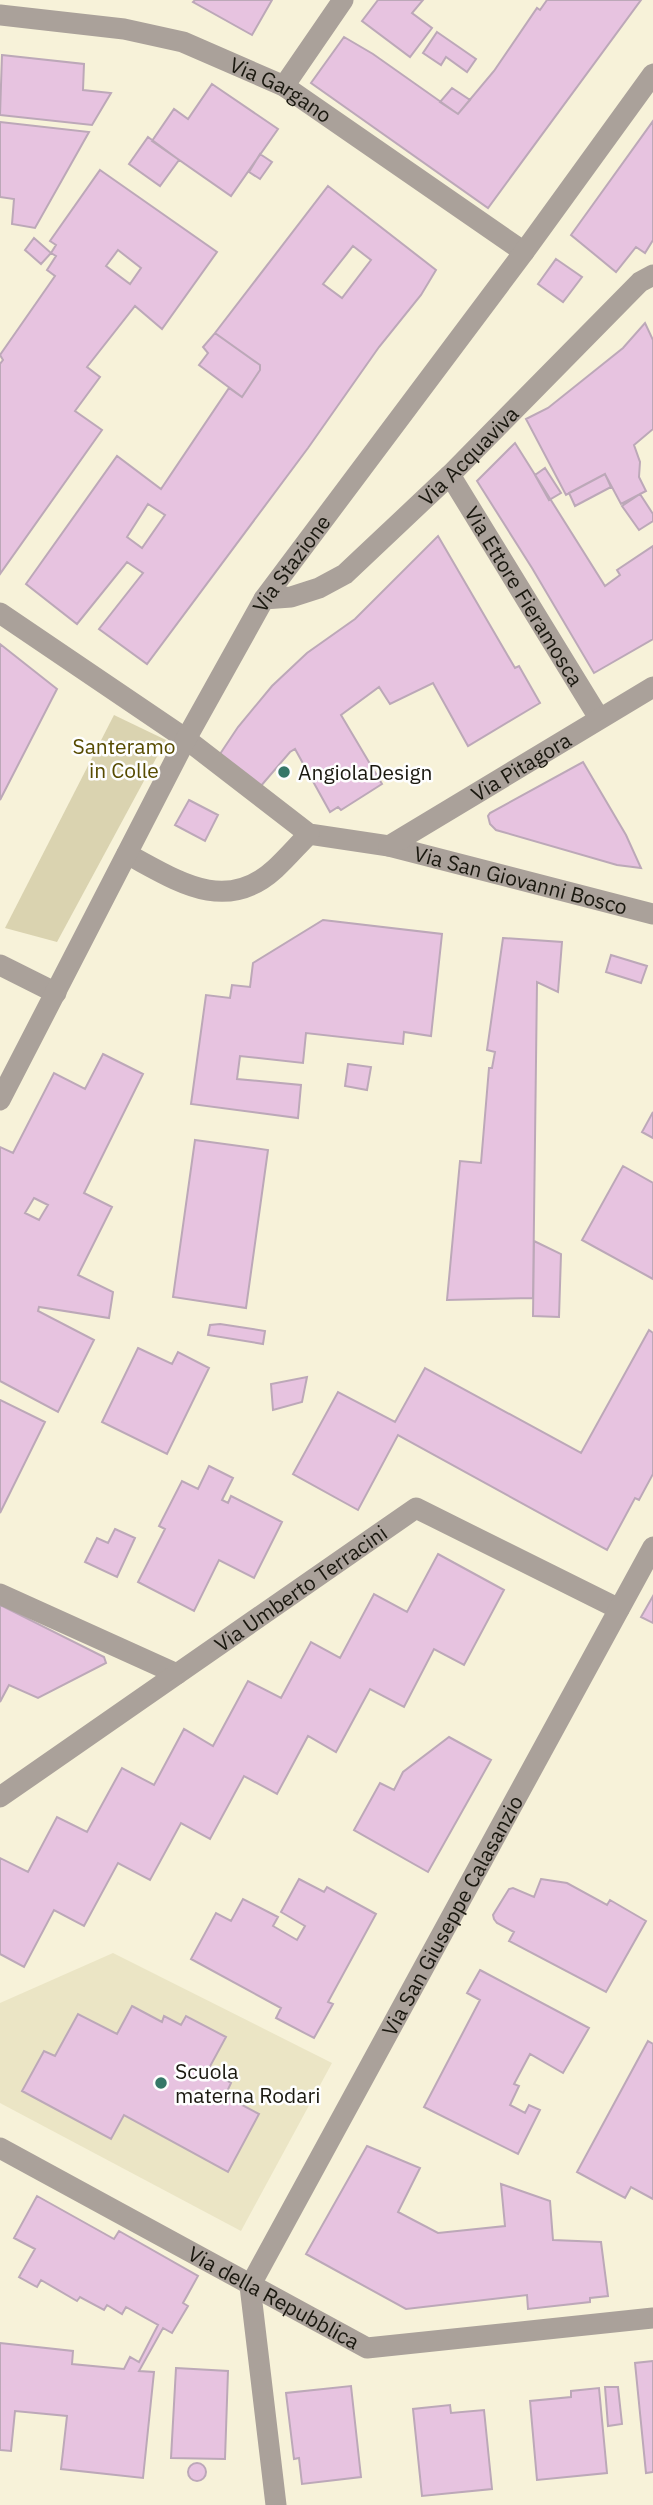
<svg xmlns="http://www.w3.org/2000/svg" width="653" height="2505" font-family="'IBM Plex Sans',sans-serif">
  <rect width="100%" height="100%" fill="#f7f2d9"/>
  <path fill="#ebe5c5" d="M113,1953L332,2063L241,2231L0,2103V2003Z"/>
  <path fill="#dad3b0" d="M114,715L166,740L57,942L5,928Z"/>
  <path fill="#e7c3e0" stroke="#bca8b8" stroke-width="2" fill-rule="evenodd" d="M195,0H272L252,35L193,2Z
    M378,0H423L412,13L432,28L410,57L362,21Z
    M547,0H641L488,208L311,83L344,37L373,54L458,114L494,71L537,8L540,10Z
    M437,32L476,59L467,72L446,57L441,65L423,53Z
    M2,55L84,64L83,90L111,93L92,125L0,115Z
    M212,84L278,129L231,196L152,141L174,109L188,119Z
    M452,88L470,100L458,114L440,102Z
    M653,121V240L645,253L636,247L616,272L571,235Z
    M0,122L89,132L35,228L12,224L14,199L0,197Z
    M148,137L179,160L160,186L129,164Z
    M260,154L272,162L260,179L249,172Z
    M100,170L217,252L162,329L135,306L87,367L100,377L75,411L102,430L0,574V364L3,360L0,355L55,276L47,270L56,256L51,253L56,245L50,241ZM118,250L141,268L130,284L106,266Z
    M328,186L436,270L421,295L379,347L308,448L147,664L99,629L143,573L127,562L77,624L26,584L117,456L161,489L229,388L242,397L260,370V365L215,333ZM353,246L371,260L342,298L323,284ZM148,504L165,515L142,548L127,537Z
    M34,238L51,253L41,264L25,250Z
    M556,259L582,277L563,302L538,284Z
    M645,323L653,340V429L634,445L640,462L639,477L646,491L621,504L605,474L566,495L526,419L548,408L623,348Z
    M215,333L260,365V370L242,397L199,365L208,353L203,347Z
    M515,443L605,586L620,575L617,570L653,546V639L594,673L532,568L477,481Z
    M545,468L561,493L549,500L535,475Z
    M605,474L611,487L575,506L569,493Z
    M640,494L653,514V521L639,530L622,506Z
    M438,536L515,668L519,666L540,703L468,746L433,683L390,704L379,687L341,715L382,784L341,810L338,807L330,812L295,749L290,752L260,787L220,754L238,727L272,686L307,653L355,619Z
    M0,644L57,689L0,800Z
    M583,762L626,835L641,868L617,865L496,830L490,824L488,816L490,813Z
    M189,800L218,815L205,841L175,825Z
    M323,920L442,934L431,1036L404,1032L403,1044L306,1033L303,1063L240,1056L237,1079L301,1085L298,1118L191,1104L206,995L230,998L232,985L250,987L253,963Z
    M503,938L562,942L558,992L537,982L533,1298L447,1300L460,1161L481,1163L489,1068H492L495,1052L487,1050Z
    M611,955L647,966L641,983L606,972Z
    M103,1054L143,1074L84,1193L112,1207L78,1275L113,1292L109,1318L39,1307L38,1311L94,1340L58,1412L0,1381V1147L13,1153L54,1073L85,1089ZM34,1198L48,1205L39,1220L25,1213Z
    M348,1064L371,1067L367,1090L345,1086Z
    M653,1112V1138L642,1132Z
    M195,1140L268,1150L246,1308L173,1297Z
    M623,1166L653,1183V1279L582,1240Z
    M534,1241L561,1254L559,1317L533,1316Z
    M220,1324L265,1331L263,1344L208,1335L210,1325Z
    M649,1330L653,1333V1474L639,1500L635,1498L607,1550L398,1435L358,1510L293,1474L338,1392L395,1422L425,1368L581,1453Z
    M138,1348L172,1364L178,1352L209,1368L167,1454L102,1422Z
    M307,1377L302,1402L273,1410L271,1384Z
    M0,1400L45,1422L0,1513Z
    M209,1466L233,1478L222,1500L228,1503L231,1496L282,1522L254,1578L219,1560L194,1611L138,1582L165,1529L159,1526L182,1481L198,1489Z
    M115,1529L135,1538L117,1577L85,1562L97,1538L108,1543Z
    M438,1554L504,1590L464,1665L434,1649L404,1707L370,1689L336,1752L308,1736L277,1794L244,1776L210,1839L181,1823L150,1880L118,1863L84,1926L54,1910L24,1967L0,1954V1858L28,1872L57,1817L87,1832L122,1768L154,1785L184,1729L213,1746L248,1681L281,1698L311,1642L340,1658L374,1594L407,1612Z
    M653,1596V1623L641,1617Z
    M0,1605L104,1657L106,1663L38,1698L9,1685L0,1702Z
    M449,1737L491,1760L428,1872L354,1830L380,1783L394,1790L403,1772Z
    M299,1879L324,1892L327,1887L376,1914L328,2002L333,2004L314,2038L276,2018L281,2008L191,1959L216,1913L231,1921L243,1899L278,1917L273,1926L297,1940L305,1926L281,1912Z
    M541,1879L567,1883L607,1905L610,1900L646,1921L606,1992L509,1941L514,1932L497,1923L494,1919L493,1915L509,1889L513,1888L534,1897Z
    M480,1970L589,2028L563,2073L530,2054L514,2084L519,2086L510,2105L525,2113L529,2105L540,2110L518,2154L424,2107L480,2000L467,1993Z
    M132,2006L162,2022L164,2016L181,2025L186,2016L226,2037L208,2070L231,2083L225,2096L259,2114L228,2172L124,2115L111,2139L22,2091L44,2051L55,2056L78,2014L117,2034Z
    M648,2041L653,2044V2199L631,2187L625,2198L577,2172Z
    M367,2146L420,2168L398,2212L438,2233L505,2226L501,2184L550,2201L553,2240L601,2242L608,2296L590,2298V2302L528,2309L527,2295L406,2309L306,2254Z
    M37,2196L114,2239L119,2231L198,2276L183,2303L188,2306L172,2333L163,2328L139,2371L154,2372L143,2478L61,2469L67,2416L15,2411L11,2451L0,2450V2343L73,2351L72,2364L124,2369L130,2357L139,2362L158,2325L126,2307L122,2314L107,2305L104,2310L80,2297L77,2301L41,2280L37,2287L19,2277L35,2249L14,2238Z
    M653,2361V2472L646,2473L635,2363Z
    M176,2368L228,2371L225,2459L171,2458Z
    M351,2386L361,2477L302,2484L299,2458L294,2459L286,2393Z
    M605,2387H618L622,2424L608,2426Z
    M599,2388L607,2473L537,2480L530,2401L571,2397V2391Z
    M450,2405L451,2413L484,2410L492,2489L422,2496L413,2409Z
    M188 2472a9 9 0 1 1 18 0a9 9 0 1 1-18 0Z"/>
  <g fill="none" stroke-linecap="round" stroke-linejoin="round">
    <g stroke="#aaa19a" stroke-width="21">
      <path id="s1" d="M0,15L124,29L183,42L284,86L524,252"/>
      <path d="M284,86L343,0"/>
      <path id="s2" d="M450,475L599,718"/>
      <path id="s3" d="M264,599L291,597L319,588L345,574L450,475L640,282L653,275"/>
      <path id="s4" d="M0,613L186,739L309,834L389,846L653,914"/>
      <path id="s5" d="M389,846L653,687"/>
      <path d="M127,854C176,880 225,915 275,869C287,858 298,845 309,834"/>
      <path d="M0,965L56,993"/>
      <path id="s6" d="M0,1100L186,739L264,599L524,252L653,74"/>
      <path d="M0,1594L177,1674"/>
      <path id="s7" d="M0,1797L416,1508L619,1609"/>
      <path id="s8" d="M0,2148L367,2348L653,2318"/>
      <path id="s9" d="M250,2286L653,1547"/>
      <path d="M250,2286L276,2505"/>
    </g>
  </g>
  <g fill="#367768" stroke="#fefefe" stroke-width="2.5">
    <circle cx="284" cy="772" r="7"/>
    <circle cx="161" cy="2083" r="7"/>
  </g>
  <g text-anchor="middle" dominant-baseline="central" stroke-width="5" stroke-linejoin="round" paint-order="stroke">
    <g font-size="21" fill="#1a180f" stroke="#fefefe">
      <text stroke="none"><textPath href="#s1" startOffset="294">Via Gargano</textPath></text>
      <text stroke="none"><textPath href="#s3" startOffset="257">Via Acquaviva</textPath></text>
      <text stroke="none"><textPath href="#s6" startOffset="611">Via Stazione</textPath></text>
      <text stroke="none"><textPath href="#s2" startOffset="142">Via Ettore Fieramosca</textPath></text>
      <text stroke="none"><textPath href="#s5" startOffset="154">Via Pitagora</textPath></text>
      <text stroke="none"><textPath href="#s4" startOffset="597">Via San Giovanni Bosco</textPath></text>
      <text stroke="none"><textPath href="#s7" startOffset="366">Via Umberto Terracini</textPath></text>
      <text stroke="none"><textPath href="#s9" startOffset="422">Via San Giuseppe Calasanzio</textPath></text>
      <text stroke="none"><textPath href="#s8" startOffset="312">Via della Repubblica</textPath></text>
    </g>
    <g font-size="21" fill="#574b00" stroke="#fefefe">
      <text x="124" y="746">Santeramo<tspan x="124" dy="24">in Colle</tspan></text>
    </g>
    <g font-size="21" fill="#1a180f" stroke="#fefefe" text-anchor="start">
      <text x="298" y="772">AngiolaDesign</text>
      <text x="175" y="2071">Scuola<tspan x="175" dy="24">materna Rodari</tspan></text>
    </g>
  </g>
</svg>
